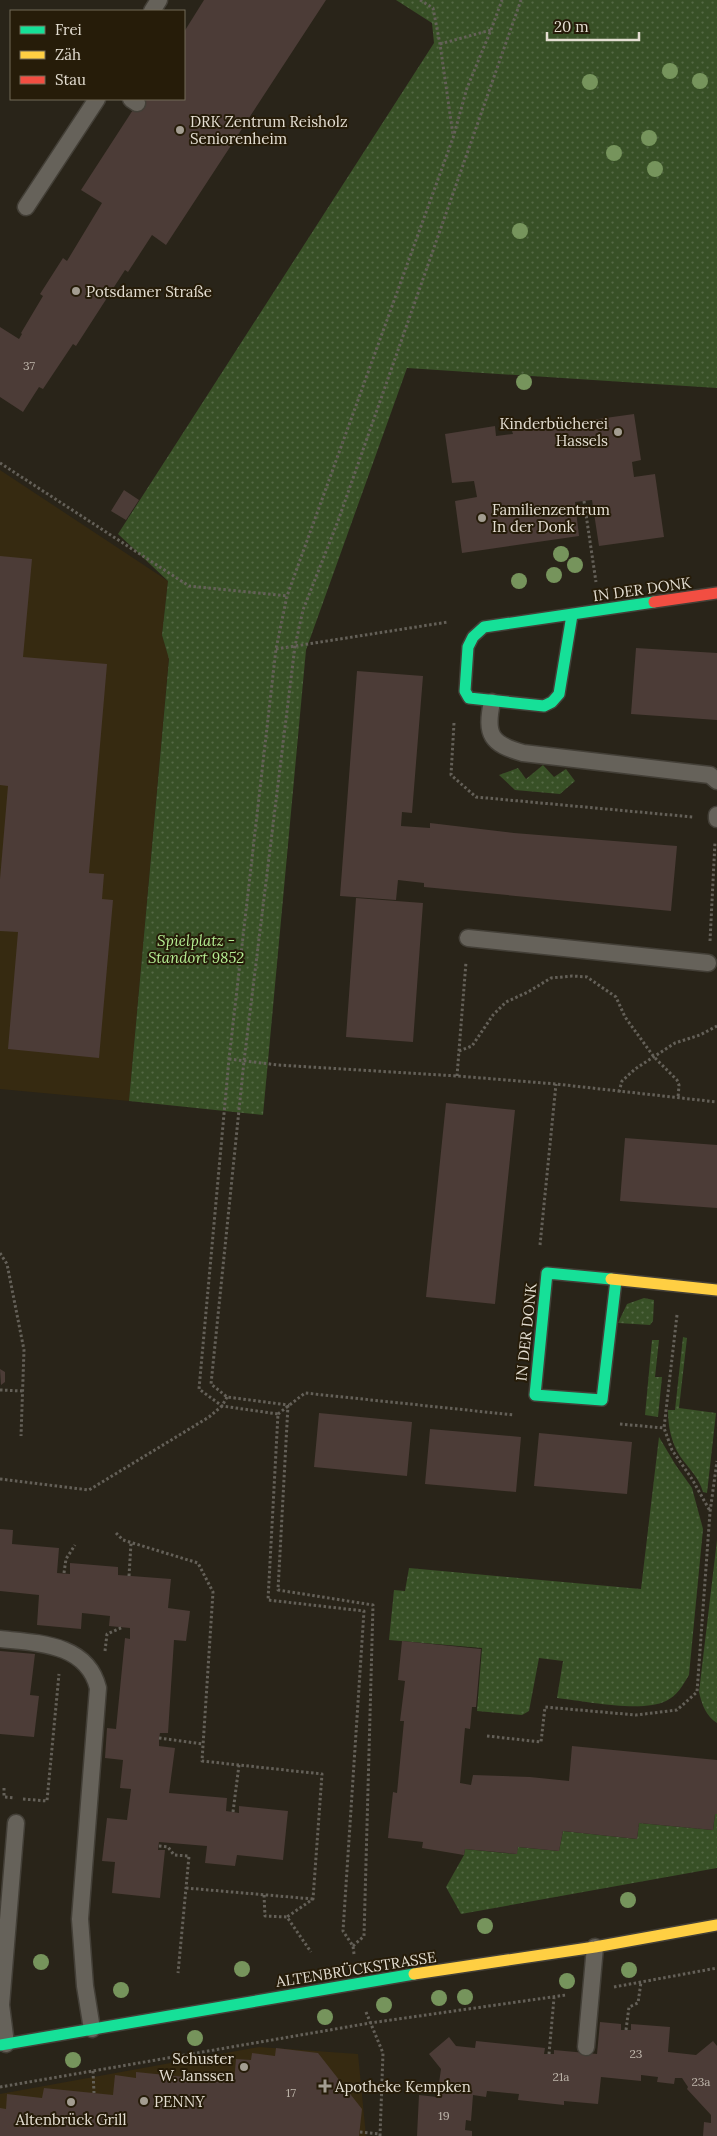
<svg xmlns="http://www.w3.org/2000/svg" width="717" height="2136" font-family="Lora,serif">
  <defs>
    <pattern id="grass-dots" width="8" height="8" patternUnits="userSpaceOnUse" patternTransform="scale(1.25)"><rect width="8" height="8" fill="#385026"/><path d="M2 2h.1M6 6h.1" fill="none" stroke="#556945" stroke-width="1.8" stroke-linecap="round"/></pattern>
  </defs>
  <rect width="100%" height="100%" fill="#292419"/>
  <path fill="#362a11" d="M0,470L168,581L162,635L169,658L129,1101L0,1089Z
    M259,2047L358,2054L366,2136H0V2094Z"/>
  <path fill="url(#grass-dots)" d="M396,0H717V388L407,368L306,650L263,1115L129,1101L169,659L162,635L168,581L118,534L434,43L432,23Z
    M543,765L554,777L566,769L575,781L560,794L515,790L499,775L518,768L526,779Z
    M644,1298L654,1300L653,1321L650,1325L618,1323L627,1304Z
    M683,1337L687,1338L679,1408L716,1413L707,1493L703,1492C699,1477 688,1468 680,1456C671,1442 668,1426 668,1410H675Z
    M652,1340H659L655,1377H662L658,1417L645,1415Z
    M659,1437L675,1464L692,1488L703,1529L689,1675C683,1685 677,1696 666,1701C642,1713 585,1701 557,1698L563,1661L539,1658L529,1711L522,1715L477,1711L482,1648L389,1640L394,1590L405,1591L409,1568L641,1589Z
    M717,1540V1723C706,1716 702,1705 699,1692Z
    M715,1814H717V1868L461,1914L446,1887L464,1855L465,1849L516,1854L518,1847L559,1851L563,1831L637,1839L639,1823L713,1830Z"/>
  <path fill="#4c3c37" d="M204,0H326L166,245L152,235L128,272L125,270L76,346L73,344L43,389L39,387L23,412L0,397V327L19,339L22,334L21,333L43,296L40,294L63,258L67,261L102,203L81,190L140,99H184V32Z
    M634,414L641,460L632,462L634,477L655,474L664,537L599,546L592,500L575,502L579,536L462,553L455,501L477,497L474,481L452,483L445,434L495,426L496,436L513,434L512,431Z
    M124,490L139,500L126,520L111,511Z
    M0,556L32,559L23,657L107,664L89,873L104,874L102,899L113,900L99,1058L8,1049L18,932L0,931V879L8,786L0,785Z
    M636,648L717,653V720L631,714Z
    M357,671L423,676L412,813L402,812L401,826L430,828V823L514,833L677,846L671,911L424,887V883L398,880L396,900L340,896Z
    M356,898L423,903L413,1042L346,1037Z
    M446,1103L515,1110L495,1304L426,1297Z
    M625,1138L717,1145V1208L620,1201Z
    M0,1369L5,1372V1382L1,1385Z
    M319,1413L412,1422L407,1476L314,1467Z
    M430,1429L521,1437L516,1492L425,1484Z
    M539,1433L632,1442L627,1494L534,1486Z
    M0,1529L13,1530L12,1544L59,1548L57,1573L70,1574V1563L118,1567V1575L171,1579L168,1608L190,1611L186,1641L174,1640L168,1733H160L159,1738V1746L175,1748L169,1793L227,1798L226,1811L239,1813V1806L288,1811L283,1860L237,1855L235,1866L205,1863L207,1846L159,1842L158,1850H165L160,1898L112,1893L115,1862L102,1861L107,1818L127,1820L131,1789L120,1788L123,1760L105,1758L107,1728L116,1729L125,1638L130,1639V1628L109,1626L110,1616L82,1613L81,1629L37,1625L39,1595L0,1591Z
    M402,1641L481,1649L476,1707H472L470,1729L465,1728L460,1783L471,1785L473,1775L530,1777L569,1781L572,1746L717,1760V1814H715L713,1830L639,1823L637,1839L563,1831L559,1851L518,1847L517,1854L465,1849L464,1855L422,1848L423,1842L388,1838L393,1792L397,1793L404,1721H400L405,1681L398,1680Z
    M0,1651L35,1654L30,1695L39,1696L34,1737L0,1734Z
    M600,2022L621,2024V2030H631V2024L670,2027L668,2052L696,2055L713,2041L717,2046V2136H703L704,2122L711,2123V2115L687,2089L688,2087L682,2078H675L674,2084L657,2082L658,2077L641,2075V2081L601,2077L598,2104L564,2101V2105L518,2100L519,2094L487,2091L486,2097L473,2095L471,2121L466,2120L465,2130L472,2131V2136H417L419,2095L437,2097L441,2069L429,2054L449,2037L456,2046L475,2048L476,2041L545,2048L544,2054H554V2050L597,2054Z
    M276,2048L318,2053L362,2109L359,2136H0V2108L6,2109L7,2094L42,2098L44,2088L113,2095L115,2075L136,2078V2072L234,2082L236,2059L251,2060L252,2053L275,2056Z"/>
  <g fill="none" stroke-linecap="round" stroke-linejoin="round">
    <g stroke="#433f37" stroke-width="19">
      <path id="lane" d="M152,11L159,0
        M131,99L137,103
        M26,207L97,99
        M492,702C485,735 491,744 523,753L710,775L717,781
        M717,819V815
        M468,938L708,963
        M0,1639C37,1643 87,1643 98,1688L80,1919L85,1986L92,2029
        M6,2044L1,2005L16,1823
        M586,2047L595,1947"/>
    </g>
    <g stroke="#433f37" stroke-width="14">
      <path id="fast" d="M572,615L559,694L552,702L544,706L469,698L465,691L468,647L473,637L484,627L654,602
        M611,1279L547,1273L535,1395L602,1400L616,1280
        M0,2045L414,1974"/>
    </g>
    <g stroke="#433f37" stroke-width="14">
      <path id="slow" d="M611,1279L717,1290
        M414,1974L595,1947L717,1925"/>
    </g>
    <g stroke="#433f37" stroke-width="14">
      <path id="jam" d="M654,602L717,593"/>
    </g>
    <path stroke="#646058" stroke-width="3" stroke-dasharray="2.5 2.5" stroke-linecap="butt" d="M420,0L433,8L440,44L453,135
      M440,44L491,30
      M0,463L189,586L287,596
      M584,501L596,582
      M276,649L448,622
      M454,723L451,775L476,797L693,817
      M710,941L715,842
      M459,1051L472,1046L493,1015L506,1002L528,992L551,978L572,976L587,977L616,997L625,1017L654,1057L677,1080L679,1085L678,1098
      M229,1059L278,1065L457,1076L556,1084L717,1102
      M457,1076L466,962
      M619,1092L622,1081L635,1069L675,1043L700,1035L717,1026
      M540,1245L556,1084
      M0,1253L7,1264L24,1350L21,1436
      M677,1315L664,1428L672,1450L692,1479L710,1511
      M0,1390L23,1391
      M278,1414L305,1393L514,1415
      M620,1424L664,1428
      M0,1479L89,1490L209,1417L222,1406L227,1397
      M116,1533L123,1540L198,1563L213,1592L202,1761L322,1774L313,1899L287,1917
      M64,1573L66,1559L75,1545
      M129,1576L131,1543
      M105,1651L107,1634L123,1627
      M487,1736L541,1742L545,1707L636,1715L677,1710L697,1692L710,1512L717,1461
      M159,1738L203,1744
      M4,1788V1797L15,1798
      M23,1799L47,1801L59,1674
      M233,1812L239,1765
      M159,1846L168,1847L174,1855L189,1856L178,1973
      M186,1888L313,1899
      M264,1895L265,1916L287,1917L311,1952
      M353,1946L364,1936L373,1605L278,1590L288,1405L227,1397L211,1384L244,1061L295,646L303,610L338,521L521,0
      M354,1954L353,1946L343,1931L364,1611L268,1600L278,1414L222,1406L199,1389L229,1059L276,649L287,596L453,138L467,88L491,30L502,0
      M614,1987L717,1968
      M366,2012L383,2053L380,2136
      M626,2030L629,2007L638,2003L641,1982
      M549,2054L554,1998
      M93,2071L94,2093
      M0,2087L370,2023L566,1995
      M360,2132L380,2134"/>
    <use href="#lane" stroke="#66625a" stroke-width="16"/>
    <use href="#fast" stroke="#16e098" stroke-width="11"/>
    <use href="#slow" stroke="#ffcf43" stroke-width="11"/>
    <use href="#jam" stroke="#f24e42" stroke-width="11"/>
  </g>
  <g fill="#76945c">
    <circle cx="670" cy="71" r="8"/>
    <circle cx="700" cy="81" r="8"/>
    <circle cx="590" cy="82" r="8"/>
    <circle cx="649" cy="138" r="8"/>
    <circle cx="614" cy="153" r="8"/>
    <circle cx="655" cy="169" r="8"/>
    <circle cx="520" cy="231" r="8"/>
    <circle cx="524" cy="382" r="8"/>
    <circle cx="561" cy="554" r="8"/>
    <circle cx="575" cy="565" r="8"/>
    <circle cx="554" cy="575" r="8"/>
    <circle cx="519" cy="581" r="8"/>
    <circle cx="628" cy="1900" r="8"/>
    <circle cx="485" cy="1926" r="8"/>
    <circle cx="41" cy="1962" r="8"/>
    <circle cx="242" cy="1969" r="8"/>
    <circle cx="629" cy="1970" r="8"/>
    <circle cx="567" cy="1981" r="8"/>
    <circle cx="121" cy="1990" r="8"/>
    <circle cx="465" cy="1997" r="8"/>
    <circle cx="439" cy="1998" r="8"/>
    <circle cx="384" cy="2005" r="8"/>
    <circle cx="325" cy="2017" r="8"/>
    <circle cx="195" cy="2038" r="8"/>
    <circle cx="73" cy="2060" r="8"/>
  </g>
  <g fill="#a39d91" stroke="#261c09" stroke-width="2">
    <circle cx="180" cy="130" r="5"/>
    <circle cx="76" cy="291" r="5"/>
    <circle cx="618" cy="432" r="5"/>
    <circle cx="482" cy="518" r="5"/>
    <circle cx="244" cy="2067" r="5"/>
    <path d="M322.5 2078.5h5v5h5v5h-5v5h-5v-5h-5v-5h5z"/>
    <circle cx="144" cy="2101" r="5"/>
    <circle cx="71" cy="2102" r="5"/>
  </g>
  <g text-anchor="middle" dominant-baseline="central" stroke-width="4" stroke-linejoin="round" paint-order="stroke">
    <g font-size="12" fill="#beb6ab">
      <text x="29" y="365">37</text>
      <text x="636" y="2053">23</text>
      <text x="561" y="2076">21a</text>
      <text x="701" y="2081">23a</text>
      <text x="291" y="2092">17</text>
      <text x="444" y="2115">19</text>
    </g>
    <g font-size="15" fill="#e4ded2" stroke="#261c09" text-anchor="start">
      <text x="190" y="121">DRK Zentrum Reisholz<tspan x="190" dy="17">Seniorenheim</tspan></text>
      <text x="86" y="291">Potsdamer Straße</text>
      <text x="608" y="423" text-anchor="end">Kinderbücherei<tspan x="608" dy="17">Hassels</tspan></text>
      <text x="492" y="509">Familienzentrum<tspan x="492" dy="17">In der Donk</tspan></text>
      <text x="234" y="2058" text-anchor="end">Schuster<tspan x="234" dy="17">W. Janssen</tspan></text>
      <text x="335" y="2086">Apotheke Kempken</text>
      <text x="154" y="2101">PENNY</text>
      <text x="71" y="2119" text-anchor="middle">Altenbrück Grill</text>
    </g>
    <g font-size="15" fill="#e4ded2" stroke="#261c09">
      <text transform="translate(642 589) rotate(-8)">IN DER DONK</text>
      <text transform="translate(526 1332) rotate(-84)">IN DER DONK</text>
      <text transform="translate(356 1969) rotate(-9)">ALTENBRÜCKSTRASSE</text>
    </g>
    <g font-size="15" font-style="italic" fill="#b5ef93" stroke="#261c09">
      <text x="196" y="940">Spielplatz -<tspan x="196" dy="17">Standort 9852</tspan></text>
    </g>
  </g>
  <rect x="10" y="10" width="175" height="90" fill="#261c09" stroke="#726a59"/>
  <rect x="20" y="26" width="25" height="8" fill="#16e098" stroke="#726a59"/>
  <text x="55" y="35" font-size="15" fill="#e4ded2">Frei</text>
  <rect x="20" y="51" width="25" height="8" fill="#ffcf43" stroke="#726a59"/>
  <text x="55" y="60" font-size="15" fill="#e4ded2">Zäh</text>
  <rect x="20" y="76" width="25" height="8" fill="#f24e42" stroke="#726a59"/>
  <text x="55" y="85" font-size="15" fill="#e4ded2">Stau</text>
  <path d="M547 32v8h92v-8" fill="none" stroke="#e4ded2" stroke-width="2.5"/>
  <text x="554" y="32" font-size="15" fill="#e4ded2" stroke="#261c09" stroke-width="4" paint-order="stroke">20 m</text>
</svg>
